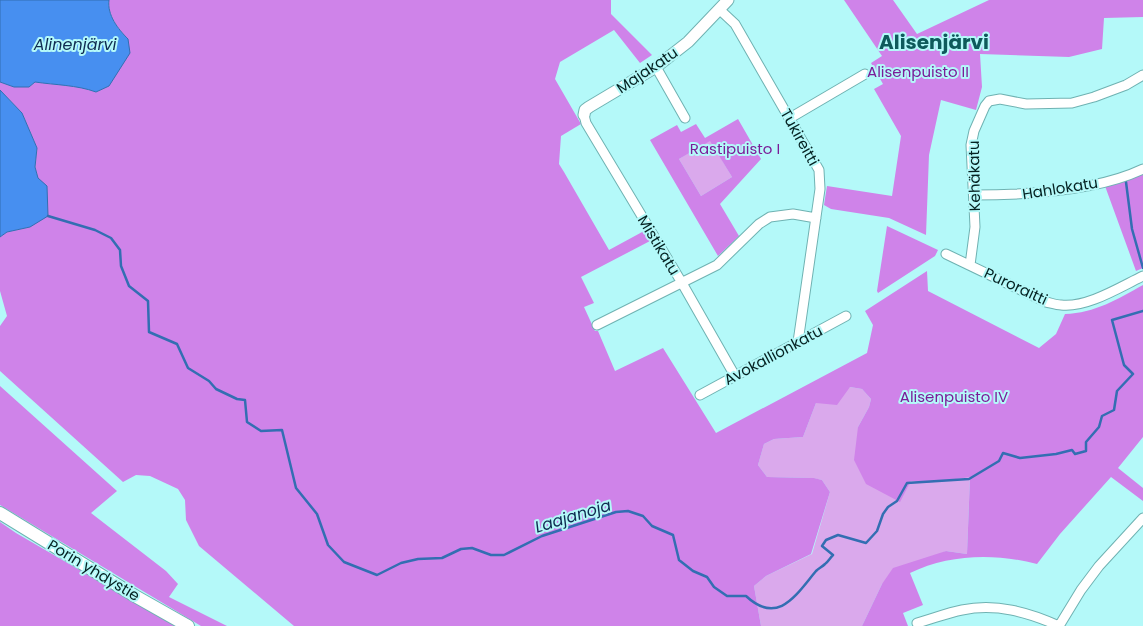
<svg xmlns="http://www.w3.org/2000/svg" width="1143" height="626" font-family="Poppins,sans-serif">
  <rect width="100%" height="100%" fill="#b4f9f9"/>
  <path fill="#daa9ec" d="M710,140L732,177L701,196L679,159Z
    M850,387L862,389L871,399L869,407L858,427L900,501L911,481L928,483L970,476L967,554L946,551L882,584L862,626H761L754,586L766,576L812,554L830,492L822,480L813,478L767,477L758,465L764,444L774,439L803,437L816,403Z"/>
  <path fill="#cf83e9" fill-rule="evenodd" d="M109,0H611V14L652,55L640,63L614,30L560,62L555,79L581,124L561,136L559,164L564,172L609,250L644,231L650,241L581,277L594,303L584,307L595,331H598L615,371L663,348L716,433L867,353L873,325L865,311L927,271L928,291L1039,348L1056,334L1065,314C1095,313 1118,299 1143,285V437L1118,468L1143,488V501L1111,477L1060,534L1037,564C995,553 949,554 910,573L923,605L903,613L908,626H862L882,584L893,568L946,551L967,554L970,477L928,483L911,481L900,502L866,484L854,460L858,427L869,407L871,399L862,389L850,387L837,405L816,403L803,437L774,439L764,444L758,465L767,477L814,478L822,480L830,492L811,554L766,576L754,586L761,626H294L199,546L186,520L185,500L178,489L150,476L136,475L123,482L0,371V326L7,316L0,291V237L7,232L30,227L38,178L35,167L37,148L22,113L0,90V82L14,87H29L35,82C55,85 77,85 96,92L109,86L115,74L128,39C118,29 107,15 109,0Z
    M844,0H893L917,34L989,0H1143V17L1104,18L1102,49L1069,57L980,54L982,87L976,110L941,100L929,155L926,235L889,218L831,209L824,205L827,186L892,196L901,136L874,89L883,84L871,63L882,56Z
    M738,119L761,159L720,204L739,236L718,256L650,140L677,125L681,132L696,124L705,138ZM710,141L732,177L701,196L679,159Z
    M1143,174V268L1136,271L1105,186Z
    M887,226L938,250L935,256L878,293L877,291Z
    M0,386L117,491L91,513L166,571L178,584L169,597L227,626H201L0,505Z
    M0,522L16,533L176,626H0Z"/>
  <path fill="#478ff0" stroke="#336eb2" d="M0,0H109C107,15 118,29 128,39L130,53L109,86L96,92C77,85 55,85 35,82L29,87H14L0,82Z
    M0,90L22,113L37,148L35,167L38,178L47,186L48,216L30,227L7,232L0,237Z"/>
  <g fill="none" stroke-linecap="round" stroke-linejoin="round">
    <path stroke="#336eb2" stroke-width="2.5" d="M1126,182L1132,229L1143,268
      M48,216L95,230L111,238L120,250L121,266L129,286L148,301L149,332L177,344L188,368L209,381L216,389L237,399L245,400L247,422L261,431L282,430L296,488L317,514L328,545L344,562L377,575L401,563L418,559L442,558L461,549L472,548L491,555H504L542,536L616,512L628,511L643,516L652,526L673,535L679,560L693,571L707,577L714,587L727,596H746C778,626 796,595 816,571C819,568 822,567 825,564C828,562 830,558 833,555L822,546L826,540L838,535L866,543L877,531L883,514L888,507L897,501L907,483L969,479L999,461L1003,453L1020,458L1056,454L1072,450L1075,454L1086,451V442L1099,427L1102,416L1114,410L1117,391L1133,374L1124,365L1112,320L1143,311"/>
    <g stroke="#6fb2b2" stroke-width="11">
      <path id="minor" d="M720,10L735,24L819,170L820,189L798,342
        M656,67L685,118
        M584,115L586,123L682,283L735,376
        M790,118L865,74
        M974,195C1025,195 1097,191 1143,169
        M946,254L1046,302C1051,303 1056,305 1061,305C1087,308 1120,287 1143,276
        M970,265L975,227L971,145L974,131L985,106L989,101L1000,99L1026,104L1072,103L1094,97L1126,85L1143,75
        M597,325L717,265L759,224L770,217L793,214L816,218
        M700,395L846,316
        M917,623C932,619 947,613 962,610C996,603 1028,612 1059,626
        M1059,626L1081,590L1099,566L1143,518"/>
    </g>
    <g stroke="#6fb2b2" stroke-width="13">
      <path id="tertiary" d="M584,115L585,110L589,107L656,67L688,42L728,0"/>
    </g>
    <g stroke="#6fb2b2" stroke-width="14">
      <path id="secondary" d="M0,513L135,596L188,626"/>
    </g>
    <use href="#minor" stroke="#fff" stroke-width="9"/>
    <use href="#tertiary" stroke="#fff" stroke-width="11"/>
    <use href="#secondary" stroke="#fff" stroke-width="12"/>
  </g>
  <g text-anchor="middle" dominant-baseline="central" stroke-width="4" stroke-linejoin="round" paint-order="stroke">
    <g font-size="15" fill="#042121" stroke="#b4f9f9">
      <text transform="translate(647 70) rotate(-34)">Majakatu</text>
      <text transform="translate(800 137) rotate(61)">Tukireitti</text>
      <text transform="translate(974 176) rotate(-91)">Kehäkatu</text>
      <text transform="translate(1060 188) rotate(-9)">Hahlokatu</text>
      <text transform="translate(659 245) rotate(59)">Mistikatu</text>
      <text transform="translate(1016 286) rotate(25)">Puroraitti</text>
      <text transform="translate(773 355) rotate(-28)">Avokallionkatu</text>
      <text transform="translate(94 570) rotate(31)">Porin yhdystie</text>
    </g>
    <g font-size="15" fill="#7b1d98" stroke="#b4f9f9">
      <text x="918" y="71">Alisenpuisto II</text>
      <text x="735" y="148">Rastipuisto I</text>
      <text x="954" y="396">Alisenpuisto IV</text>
    </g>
    <g font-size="16" font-style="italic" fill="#0f2b51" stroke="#b4f9f9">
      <text x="75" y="44">Alinenjärvi</text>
      <text transform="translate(573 516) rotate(-17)">Laajanoja</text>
    </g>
    <g font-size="20" font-weight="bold" fill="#0e5a5b" stroke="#b4f9f9">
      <text x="934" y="42">Alisenjärvi</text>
    </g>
  </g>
</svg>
